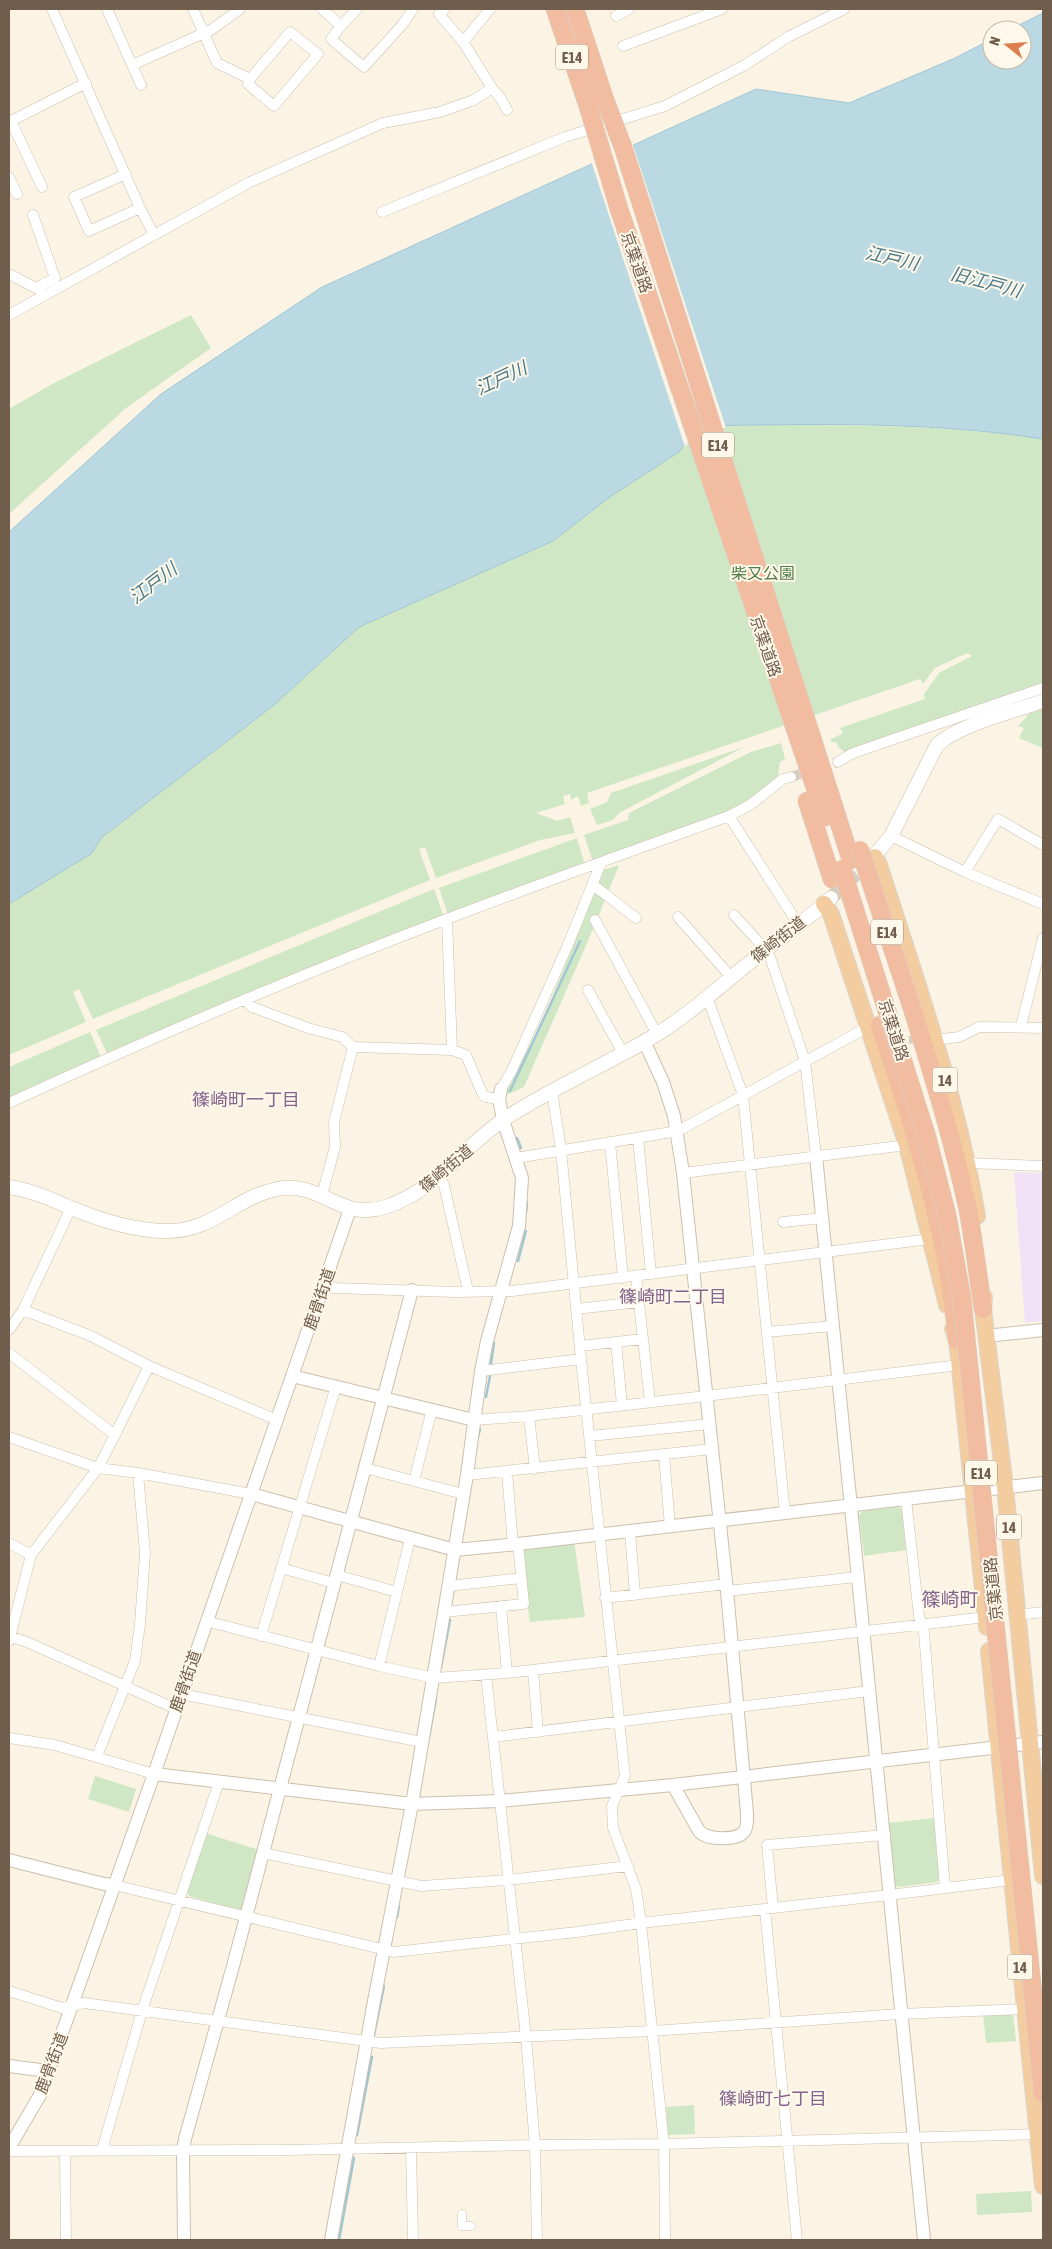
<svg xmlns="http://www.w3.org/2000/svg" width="1052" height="2249" font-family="'Asap Condensed','Noto Sans JP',sans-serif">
  <rect width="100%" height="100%" fill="#fbf4e4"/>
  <path fill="#f1e1f7" d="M1014,1172L1043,1173V1321L1025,1323Z"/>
  <path fill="#cfe7c4" d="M191,315L211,348L126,408L9,514V409L52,384Z
    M764,425C857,425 951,425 1043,439V684L846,753L839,748L836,742H831L830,740L843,733L840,728L925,699L924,694L939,673L972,656L967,653L935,668L923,684L920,679L587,793L589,803L581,806L578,796L571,800L570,794L563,796L565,804L536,813L557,821L570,817L575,833L540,840L436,878L425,847L419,849L430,880L93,1019L79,989L73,992L86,1022L9,1055V904L92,853L101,838L274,705L359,627L553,541L697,426Z
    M1043,709V748L1019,738L1024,728L1018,726L1030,713Z
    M781,743L785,759L780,762L778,776L769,786L743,806L593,862L584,835L628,820L629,813L751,752Z
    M744,747L619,813L613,820L597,825L590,809L607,802L611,793Z
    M577,838L585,865L448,915L439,888Z
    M619,865L594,927L524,1087L504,1096L544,1018L603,870Z
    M434,889L444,917L108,1055L96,1030Z
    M90,1032L101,1057L9,1098V1067Z
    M899,1507L902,1510L906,1550L864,1556L859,1515L862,1511Z
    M574,1540L585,1617L530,1622L519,1547Z
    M95,1776L136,1789L129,1812L88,1799Z
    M934,1818L939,1878L937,1882L898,1887L894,1884L888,1823Z
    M205,1833L259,1850L243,1907L239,1911L189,1896L186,1888Z
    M1013,2013L1016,2041L986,2043L983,2014Z
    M694,2105L695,2134L668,2135L666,2107Z
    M1031,2191L1032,2212L977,2215L976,2194Z"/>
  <path fill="#bad9e3" stroke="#a1c7d4" d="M1043,13V439C929,421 812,424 697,426L679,452L611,496L553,541L359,627L274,705L101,838L92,853L9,904V532L161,394L322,287L756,89L849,103L953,59L992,39V60H1022V30H1009Z"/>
  <path fill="#fbf4e4" d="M632,142L726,428L698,429L685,447L591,161Z"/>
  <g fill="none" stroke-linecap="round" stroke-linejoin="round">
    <path stroke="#a1c7d4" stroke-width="2.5" d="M510,1091L580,941
      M517,1138L521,1148
      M526,1213L527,1203
      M518,1261L526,1231
      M491,1364L494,1343
      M486,1397L490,1376
      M478,1437L480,1429
      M441,1667L450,1620
      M429,1737L436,1699
      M397,1917L399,1906
      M374,2035L384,1986
      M357,2135L372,2057
      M339,2240L354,2158"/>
    <path stroke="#d8cebe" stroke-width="8" stroke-dasharray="8 4" stroke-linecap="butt" d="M897,1039L923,1040"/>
    <path stroke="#d8cebe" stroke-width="10" stroke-dasharray="10 5" stroke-linecap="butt" d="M791,777L838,762"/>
    <path stroke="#d8cebe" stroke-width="14" stroke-dasharray="14 7" stroke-linecap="butt" d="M831,898L871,860"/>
    <g stroke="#cdbfae" stroke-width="9">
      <path id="pedestrian" d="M462,2214V2226H471"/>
    </g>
    <g stroke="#cdbfae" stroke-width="11">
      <path id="minor" d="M52,9L140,208L152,231
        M107,9L141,85
        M193,9L217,63L250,79
        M322,9L341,26L357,9
        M445,9L439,14L463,42
        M616,16L629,9
        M341,26L331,39L364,67L402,25L413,9
        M290,32L318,54L274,106L248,84L250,79Z
        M623,46L722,9
        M132,65L211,30L240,9
        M492,88L501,99L507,110
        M11,121L42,187
        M9,122L86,83
        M126,174L74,197L89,231L140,208
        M9,177L17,194
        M382,212L565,137L665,106L745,65L788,37L844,9
        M33,215L55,278L36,288
        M9,274L40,290L41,293
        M9,315L250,182L383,123L440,112L474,100L492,88L463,42L490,9
        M838,762L851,754L888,741L1043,688
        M729,816L798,924
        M891,836L965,872L1043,904
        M965,872L998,819L1043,845
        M592,884L636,918
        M734,915L765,949L770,957L805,1061L816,1156
        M678,917L731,977
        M447,919L452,1050
        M595,920L657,1034
        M588,990L623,1053
        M707,997L743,1095L785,1513
        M245,1000L252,1007L308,1028L342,1037L353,1047L452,1050L466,1055L483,1095L486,1097L499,1099
        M1021,1026L1043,938
        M934,1040L959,1037L979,1027L1043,1028
        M501,1089L512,1070L567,947L601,863
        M552,1091L561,1150L581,1359L625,1776L612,1806L613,1828L636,1889L641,1923L664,2144L665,2240
        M9,1103C153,1037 299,975 447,919C541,883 635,850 729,816L750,805L783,779L791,777
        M638,1138L651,1274
        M610,1142L623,1278
        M516,1158L678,1131L868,1027
        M968,1163L1043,1166
        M683,1173L907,1145
        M439,1177L444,1185L468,1291
        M322,1195L335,1147L334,1122L353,1047
        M783,1222L823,1218
        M636,1276L650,1402
        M324,1285L334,1288L455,1292L512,1291L930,1239
        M576,1309L639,1302
        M23,1310L91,1336L149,1366L277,1420
        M9,1330L23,1310L71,1208
        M767,1332L833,1326
        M616,1342L622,1405
        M580,1346L643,1339
        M9,1353L115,1435L98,1468L31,1555L9,1641
        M481,1371L581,1359
        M529,1416L535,1469
        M474,1420L529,1416L706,1396L959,1365
        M115,1435L149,1366
        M590,1436L709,1424
        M9,1437L98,1468L138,1473L251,1494
        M664,1455L670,1526
        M365,1468L463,1494
        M507,1472L513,1545
        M467,1475L712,1449
        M414,1481L432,1409
        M906,1499L919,1616L924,1633L945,1888
        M630,1532L635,1595
        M9,1543L31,1555
        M281,1568L334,1583
        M337,1575L397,1592
        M449,1586L521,1578
        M727,1591L857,1577
        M605,1598L726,1584
        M501,1606L507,1673
        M444,1612L524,1604L518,1544
        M1017,1615L1043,1612
        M206,1621L379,1666L434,1678L507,1673L986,1617
        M9,1636L27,1642L176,1709
        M261,1636L336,1386
        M379,1666L410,1539
        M533,1670L538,1732
        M486,1675L526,2037L535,2145L537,2240
        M181,1694L422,1742
        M493,1737L869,1691
        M9,1738L55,1745L154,1774
        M97,1756L135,1661L140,1624L145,1553L138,1473
        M263,1853L421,1886L508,1880L628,1866
        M114,1885L394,1952L577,1932L641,1923L889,1895L1011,1880
        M773,1908L767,1845L885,1835
        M765,1909L797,2240
        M9,1991L62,2008L84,2003L381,2043L652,2031L900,2014L1025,2009
        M411,2148L413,2240
        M102,2150L142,2011L219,1782
        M9,2151L287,2150L535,2145L664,2144L1042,2134
        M65,2151L66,2240"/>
    </g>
    <g stroke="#cdbfae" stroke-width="14">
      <path id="tertiary" d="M644,1041L663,1082L674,1116L683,1173L727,1591L747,1813C747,1819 748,1826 744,1832C736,1841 706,1840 699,1831L673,1785
        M816,1156L924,2240
        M986,1336L1043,1330
        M292,1376L474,1420
        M251,1494L455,1550L518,1544L1043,1483
        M154,1774L412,1804L500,1801L673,1785L1043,1742
        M9,1860L104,1884L114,1885
        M9,2066L48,2071
        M9,2148L40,2095L154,1774L350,1209
        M184,2240L183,2150L185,2139L233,1966L412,1290
        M331,2240L374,2001L412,1804L467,1475L481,1371L487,1341L519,1226L522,1178L503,1120L499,1099L501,1089"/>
    </g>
    <g stroke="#cebda9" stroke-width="15">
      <path id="secondary" d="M871,860L891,836L937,745C960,724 1013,712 1043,701
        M9,1187C31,1190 51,1199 71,1208C100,1220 132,1230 163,1231C213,1233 233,1198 277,1189C321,1180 340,1222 385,1207C436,1191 463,1146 506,1118C555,1086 610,1063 659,1033C693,1012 722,984 753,960C778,939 807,920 831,898"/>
    </g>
    <g stroke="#dad5d0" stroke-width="18">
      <path id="trunk" d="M875,857L879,865C916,980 957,1096 977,1216
        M824,904L831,914L907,1145L947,1305
        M984,1297L983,1309L1005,1487L1043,1876
        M953,1329L957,1340L987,1627
        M989,1651L1043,2186"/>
    </g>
    <g stroke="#dad5d0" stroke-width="19">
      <path id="motorway" d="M555,9L588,106
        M575,9L605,100
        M623,147L851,860
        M619,209L825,817
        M807,801L832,879
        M914,1014C934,1079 954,1144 968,1210C974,1243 978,1276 983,1309
        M880,1025C914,1128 948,1232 957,1340"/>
    </g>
    <use href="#pedestrian" stroke="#fff" stroke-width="8"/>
    <use href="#minor" stroke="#fff" stroke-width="10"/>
    <use href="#tertiary" stroke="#fff" stroke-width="12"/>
    <use href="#secondary" stroke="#fff" stroke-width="14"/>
    <use href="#trunk" stroke="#f3cda0" stroke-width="16"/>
    <use href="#motorway" stroke="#f1bc9f" stroke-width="18"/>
    <g stroke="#dad5d0" stroke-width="19" stroke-linecap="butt">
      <path id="motorway-bridge" d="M605,100L623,147
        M588,106L619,209
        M860,850L914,1014
        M842,869L927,1137L947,1215L962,1298L1043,2093"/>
    </g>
    <use href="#motorway-bridge" stroke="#f1bc9f" stroke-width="18"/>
  </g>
  <g text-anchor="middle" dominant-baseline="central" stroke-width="4" stroke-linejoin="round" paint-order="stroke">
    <g fill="#fef8ea" stroke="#9b8c7b" stroke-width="1">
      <rect x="556" y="44.5" width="32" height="25" rx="4"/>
      <rect x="702" y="432.5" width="32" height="25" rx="4"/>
      <rect x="871" y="919.5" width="32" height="25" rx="4"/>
      <rect x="932.5" y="1067.5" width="25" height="25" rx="4"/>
      <rect x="965" y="1460.5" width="32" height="25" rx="4"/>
      <rect x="996.5" y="1514.5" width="25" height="25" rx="4"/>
      <rect x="1007.5" y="1954.5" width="25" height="25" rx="4"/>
    </g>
    <g font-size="15" font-weight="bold" fill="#715d4b">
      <text x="572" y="57">E14</text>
      <text x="718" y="445">E14</text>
      <text x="887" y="932">E14</text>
      <text x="945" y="1080">14</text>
      <text x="981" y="1473">E14</text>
      <text x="1009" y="1527">14</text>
      <text x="1020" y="1967">14</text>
    </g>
    <g font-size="16" fill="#715d4b" stroke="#fef8ea">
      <text transform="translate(637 262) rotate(71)">京葉道路</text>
      <text transform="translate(766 646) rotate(71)">京葉道路</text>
      <text transform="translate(778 939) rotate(-38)">篠崎街道</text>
      <text transform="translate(894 1030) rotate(72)">京葉道路</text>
      <text transform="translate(446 1168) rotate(-40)">篠崎街道</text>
      <text transform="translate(319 1299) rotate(-71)">鹿骨街道</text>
      <text transform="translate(993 1589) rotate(-96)">京葉道路</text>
      <text transform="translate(185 1681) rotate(-71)">鹿骨街道</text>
      <text transform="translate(51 2063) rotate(-69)">鹿骨街道</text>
    </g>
    <g font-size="16" fill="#527c47" stroke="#fef8ea">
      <text x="763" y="573">柴又公園</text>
    </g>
    <g font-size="18" font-style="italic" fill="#4a798a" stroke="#fef8ea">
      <text transform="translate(892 258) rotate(13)">江戸川</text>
      <text transform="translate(986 282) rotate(15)">旧江戸川</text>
      <text transform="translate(501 378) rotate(-25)">江戸川</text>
      <text transform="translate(153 583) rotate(-37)">江戸川</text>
    </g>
    <g font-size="18" fill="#84638d" stroke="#fef8ea">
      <text x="246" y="1099">篠崎町一丁目</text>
      <text x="673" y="1296">篠崎町二丁目</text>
      <text x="773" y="2098">篠崎町七丁目</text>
    </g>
    <g font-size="19" fill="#84638d" stroke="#fef8ea">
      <text x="950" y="1599">篠崎町</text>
    </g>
  </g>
  <rect width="1052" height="2249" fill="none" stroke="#715d4b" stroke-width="20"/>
  <g transform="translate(1007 45) rotate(287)"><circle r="24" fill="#fef8ea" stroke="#c6baaa"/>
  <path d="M0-4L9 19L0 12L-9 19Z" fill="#dd7e51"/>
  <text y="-8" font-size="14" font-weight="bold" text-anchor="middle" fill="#715d4b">N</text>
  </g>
</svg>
